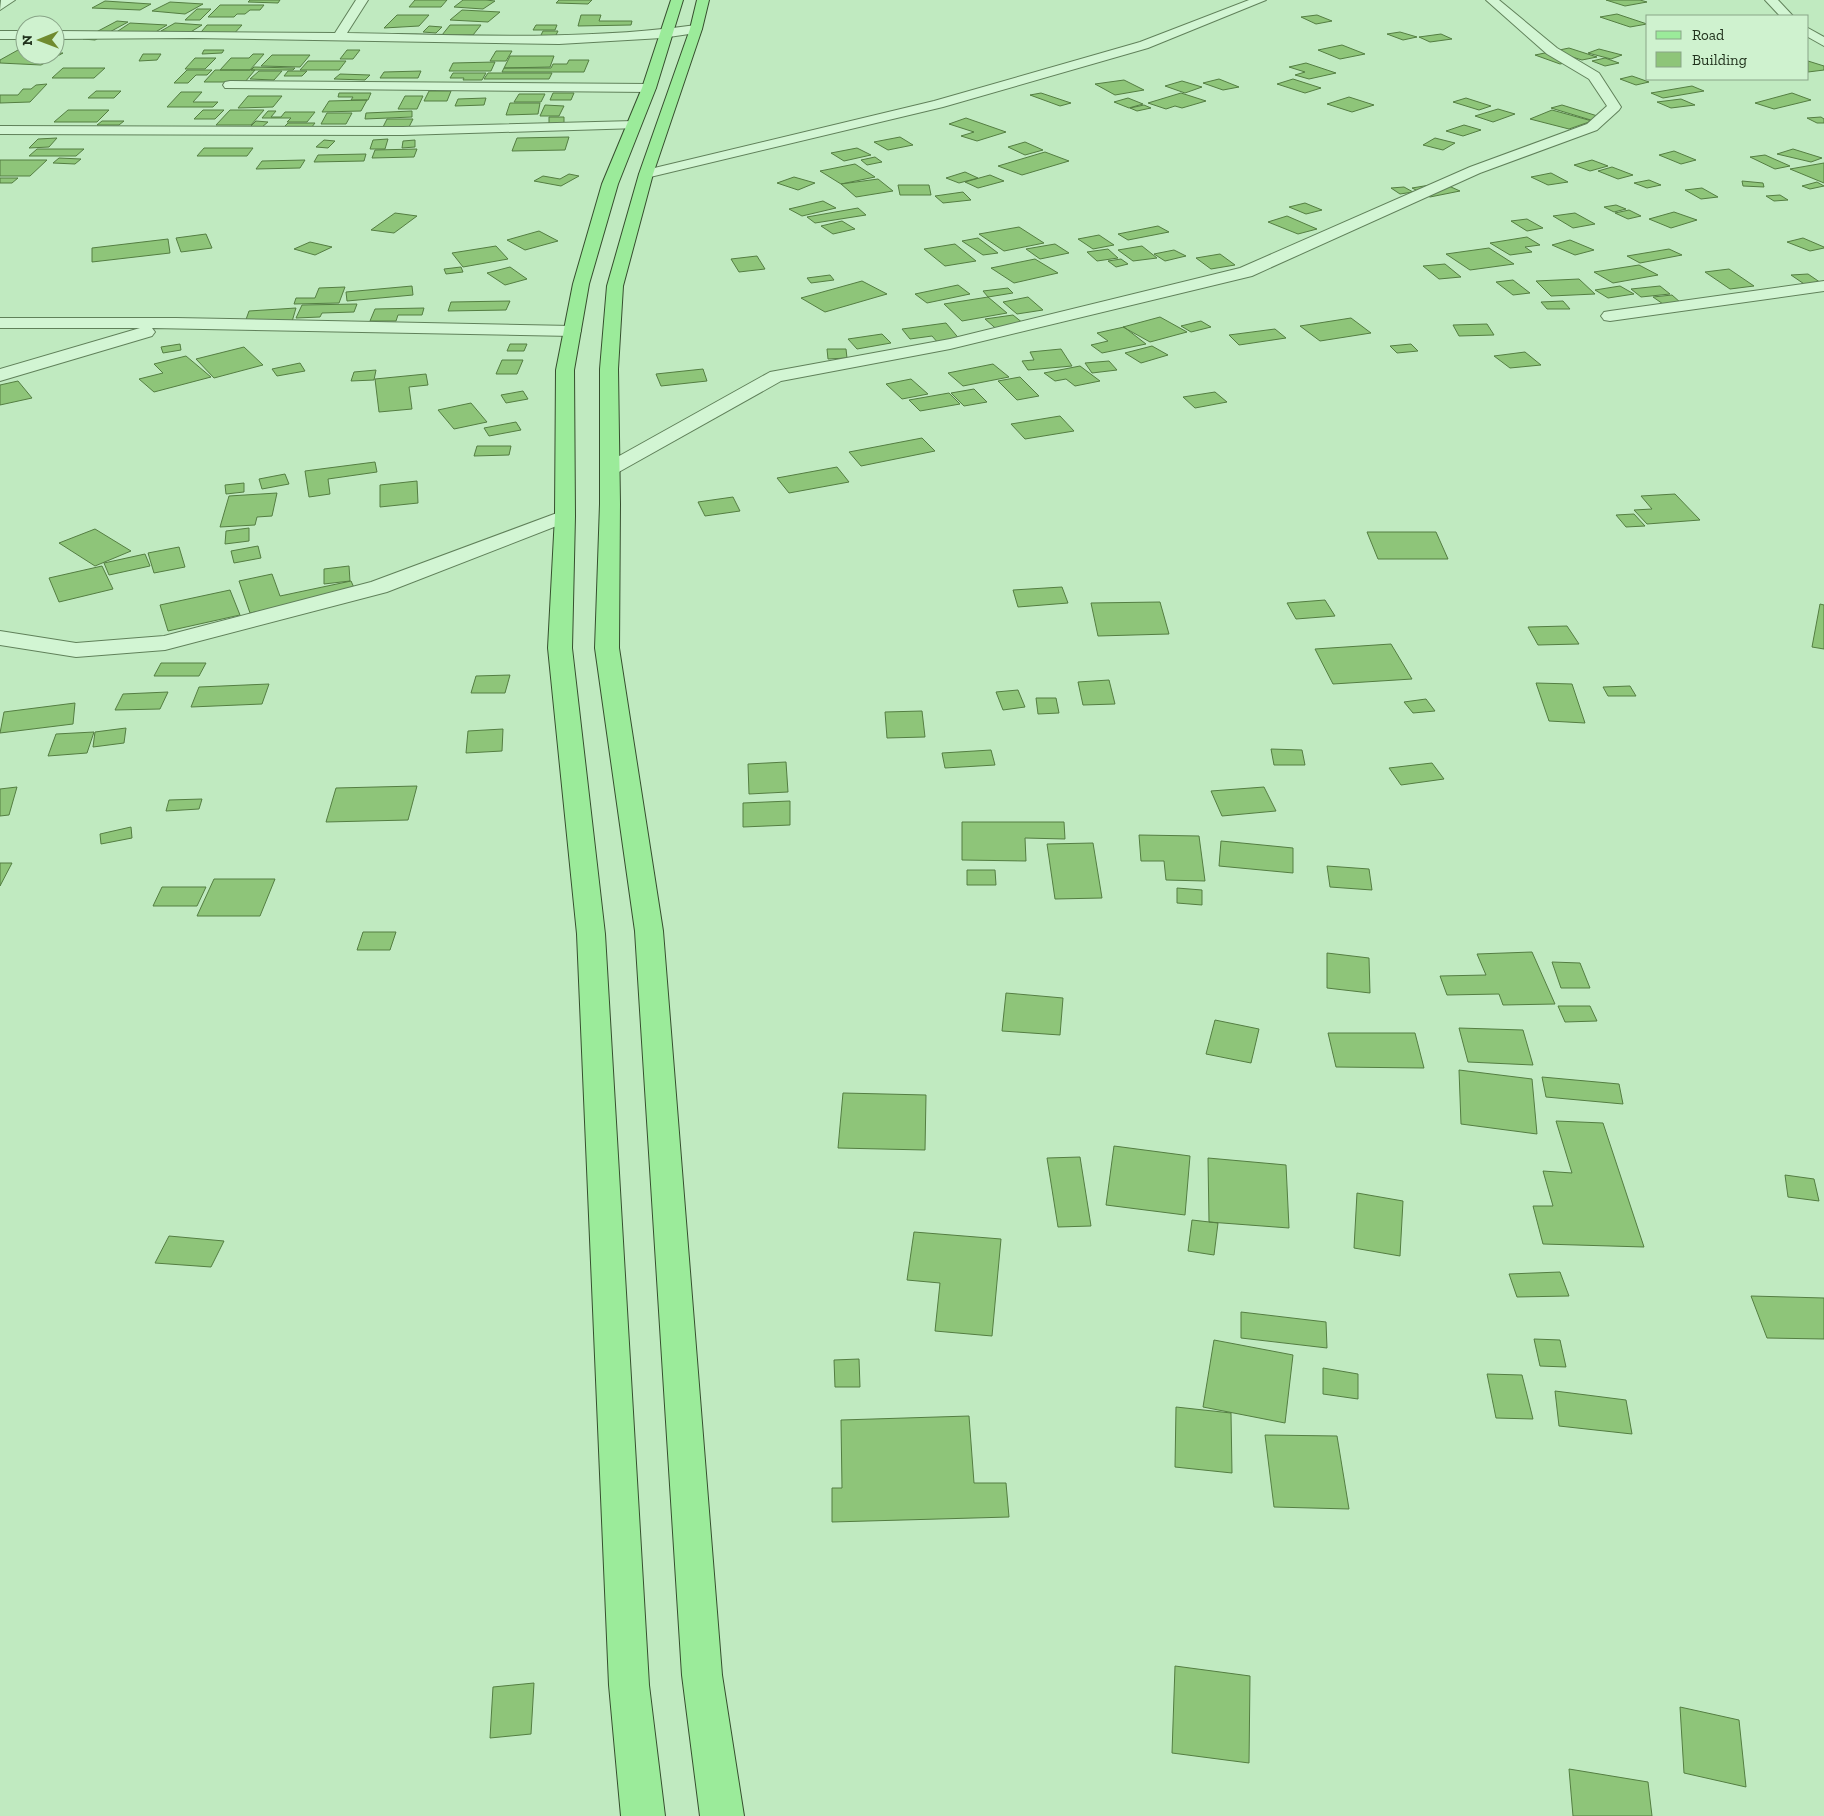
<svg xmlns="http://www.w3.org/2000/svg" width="1824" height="1816" font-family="'Zilla Slab',serif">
  <rect width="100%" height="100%" fill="#c0eac0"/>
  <path fill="#8ec579" stroke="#547e42" d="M250,0H280L278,3L248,2Z
    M415,0H447L441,7H409Z
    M463,0H486L495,1L483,9L454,7Z
    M559,0H592L588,4L556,3Z
    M1606,0H1640L1647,2L1625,6Z
    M105,1L151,4L140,10L92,8Z
    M170,2L203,4L185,14L152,11Z
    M220,5H264L260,10H250L245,14H237L234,17H208Z
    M197,9H211L200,20H185Z
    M462,10L500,12L488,22L450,20Z
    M1617,14L1647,24L1630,27L1600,17Z
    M397,15H429L419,26L384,28Z
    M581,15H601L599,21H632L631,25L578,26Z
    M1317,15L1332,21L1316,24L1301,17Z
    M117,21L128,22L95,40L83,39Z
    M130,23L167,25L149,36L112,35Z
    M175,23L202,25L189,33L161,31Z
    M207,25H242L231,37L196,38Z
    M450,25H481L473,35H442Z
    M536,25H557L555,30H533Z
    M429,26L442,27L436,33L423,32Z
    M543,31H558L555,37H540Z
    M1400,32L1417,37L1403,40L1387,34Z
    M1441,34L1452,39L1430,42L1419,37Z
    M1342,45L1365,54L1340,59L1318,50Z
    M1569,48L1597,57L1582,60L1569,56L1573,61L1560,64L1535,55Z
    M1599,49L1622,55L1611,59L1588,53Z
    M18,50L25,51V55L63,53L41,65L0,63V60Z
    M204,50H224L222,53L202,54Z
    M347,50H360L353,59H340Z
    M496,51H512L506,61H490Z
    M143,54H161L157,60L139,61Z
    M253,54H264L250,70H220L231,58H249Z
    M272,55H310L300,67L261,66Z
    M510,56H554L550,67L504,68Z
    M195,58H216L205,69H185Z
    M1605,58L1619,63L1605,66L1592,61Z
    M569,60H589L584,72H502L504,68H551L553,64H567Z
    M308,61H346L339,70H300Z
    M1808,61L1824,66V70L1808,72Z
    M495,62L491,71H449L453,63Z
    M1306,63L1336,73L1309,79L1295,75L1305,72L1289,67Z
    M254,67L295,68L293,70H251Z
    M63,68H105L94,78H52Z
    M187,70H212L207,75H196L188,83H174Z
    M215,70H255L245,82H204Z
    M259,71H282L274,80L250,79Z
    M288,71H307L302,76H284Z
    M421,71L418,78H380L384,72Z
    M453,73H486L482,80H463L464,78H450Z
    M488,73H552L549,79H484Z
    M340,74L370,75L365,80L334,79Z
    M1632,76L1649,82L1636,85L1620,79Z
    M1219,79L1239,87L1223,90L1203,83Z
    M1293,79L1321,88L1305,93L1277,84Z
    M1124,80L1144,90L1115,95L1095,84Z
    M1182,81L1202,87L1185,93L1165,86Z
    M47,84L30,102L0,103V95H18L23,89H31L36,85Z
    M1692,86L1704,91L1663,98L1651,93Z
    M96,91H121L114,98H88Z
    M429,91H451L447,101H424Z
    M181,92H202L193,102H218L213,107H167Z
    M339,93H371L368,100H351L353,97H338Z
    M553,93H574L571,100H550Z
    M1041,93L1071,103L1060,106L1030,95Z
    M1181,93L1206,101L1182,108L1175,106L1166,109L1148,103Z
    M1792,93L1811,100L1774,109L1755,103Z
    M519,94H545L541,102H514Z
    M248,96H282L273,107L238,108Z
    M405,96H423L417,109H398Z
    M1349,97L1374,105L1352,112L1327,104Z
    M486,98L484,105L455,106L458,99Z
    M1128,98L1143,104L1129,108L1114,102Z
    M1466,98L1491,106L1479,110L1453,102Z
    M1681,99L1695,105L1671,108L1657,102Z
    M367,100L361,111L322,112L329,101Z
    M510,103H540L538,114L506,115Z
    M545,105L564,106L559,116H540Z
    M1144,105L1151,108L1137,111L1130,108Z
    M1562,105L1604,118L1594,121L1551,108Z
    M1498,109L1515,114L1493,122L1475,116Z
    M68,110H109L97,122H54Z
    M203,110H224L215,119H194Z
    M230,110H264L251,125H216Z
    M1552,110L1592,121L1569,129L1530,119Z
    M268,111H276L271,117H281L285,112H315L307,122H287L291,118H262Z
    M412,111V117L365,119L366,113Z
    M327,113H352L346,124H321Z
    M549,117H564V123L549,124Z
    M1821,117L1824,119V123H1817L1807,118Z
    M966,118L1006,132L977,141L961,136L974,132L949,124Z
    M387,119H413L408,129H382Z
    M102,121H124L119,125H97Z
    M256,121L268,122L262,127H250Z
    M288,123H315L311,128H283Z
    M1464,125L1481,130L1463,136L1446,131Z
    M569,137L565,150L512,151L517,138Z
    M900,137L913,145L888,150L874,142Z
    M57,138L49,147L29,148L38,139Z
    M1435,138L1455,143L1443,150L1423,145Z
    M388,139L385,149H370L373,140Z
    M324,140L335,141L328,148L316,147Z
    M415,140V147L402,148L403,141Z
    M1025,142L1043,150L1025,155L1008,147Z
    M204,148H253L247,156H197Z
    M857,148L871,155L844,161L831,153Z
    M37,149H84L76,156H29Z
    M417,149L414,157L372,158L375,150Z
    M1793,149L1822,158L1811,162L1777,154Z
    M1674,151L1696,160L1681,164L1659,155Z
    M1045,152L1069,161L1022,175L998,166Z
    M366,154L364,161L314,162L318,155Z
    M1765,155L1790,166L1775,169L1750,157Z
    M875,157L882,162L867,165L861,160Z
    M59,158L81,159L75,164L53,163Z
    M0,160H47L30,176H0Z
    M305,160L300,168L256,169L262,161Z
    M1592,160L1608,166L1590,171L1574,165Z
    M1824,163V183L1790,169Z
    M855,164L875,177L841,184L820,171Z
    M1612,167L1633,175L1618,179L1598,171Z
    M965,172L978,178L959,183L946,178Z
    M1551,173L1568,182L1548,185L1531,177Z
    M569,174L579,176L561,186L534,181L543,176L560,179Z
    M990,175L1004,181L978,188L965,182Z
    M794,177L815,183L798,190L777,183Z
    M0,178H18L12,183H0Z
    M878,179L893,191L856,197L841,184Z
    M1649,180L1661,185L1647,188L1634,183Z
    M1742,181L1763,183L1764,187L1743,186Z
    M1817,182L1824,186L1810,189L1802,186Z
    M1442,183L1460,191L1430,197L1412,188Z
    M898,185H929L931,195H900Z
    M1404,187L1413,192L1400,194L1391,188Z
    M1702,188L1718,197L1701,199L1685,190Z
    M963,192L971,200L943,203L935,196Z
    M1780,195L1788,200L1774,201L1766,196Z
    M823,201L836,208L802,216L789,209Z
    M1305,203L1322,210L1306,214L1289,207Z
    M1616,205L1626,209L1614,212L1604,207Z
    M858,208L866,215L815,223L807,217Z
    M1629,210L1641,216L1628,219L1615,213Z
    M1674,212L1697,220L1671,228L1649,219Z
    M395,213L417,216L394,233L371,230Z
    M1575,213L1595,224L1573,228L1553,216Z
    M1287,216L1317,229L1298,234L1268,222Z
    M1527,219L1543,228L1527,231L1511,221Z
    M842,221L855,229L833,234L821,226Z
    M1158,226L1169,232L1128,240L1118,234Z
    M1019,227L1044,243L1004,251L979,234Z
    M539,231L558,241L525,250L507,240Z
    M206,234L212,248L181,252L176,238Z
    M1099,235L1114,245L1093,249L1078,239Z
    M1527,237L1540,245L1525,247L1532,252L1510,255L1490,243Z
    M978,238L998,253L983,255L962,241Z
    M1803,238L1824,247V248L1810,251L1787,242Z
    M168,239L170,253L92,262V248Z
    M1570,240L1594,250L1575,255L1552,245Z
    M310,242L332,247L315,255L294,249Z
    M955,244L976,261L945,266L924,249Z
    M1055,244L1069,253L1040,259L1026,249Z
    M496,246L508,259L463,267L452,253Z
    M1142,246L1157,258L1133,261L1118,250Z
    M1489,248L1514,264L1470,270L1446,254Z
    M1108,249L1118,258L1097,261L1087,252Z
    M1669,249L1682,255L1640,263L1627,256Z
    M1174,250L1186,256L1165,261L1154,254Z
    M1220,254L1235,265L1211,269L1196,258Z
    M757,256L765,269L739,272L731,259Z
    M1035,259L1058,273L1014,283L991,268Z
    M1121,259L1128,264L1116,267L1108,261Z
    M1445,264L1461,277L1439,279L1423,266Z
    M1639,265L1658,275L1613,283L1594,272Z
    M461,267L463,272L446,274L444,269Z
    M510,267L527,279L505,285L487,273Z
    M1729,269L1754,286L1730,289L1705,272Z
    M1808,274L1824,285V287L1810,288L1791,275Z
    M830,275L834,280L811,283L807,278Z
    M1579,279L1595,294L1551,296L1536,281Z
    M1513,280L1530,293L1513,295L1496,282Z
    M862,281L887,294L825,312L801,298Z
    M958,285L970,294L927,303L915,294Z
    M412,286L413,295L347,301L346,292Z
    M1620,286L1634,294L1608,298L1595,290Z
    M1660,286L1670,294L1641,297L1631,289Z
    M345,287L339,303L294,304L296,298H315L319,288Z
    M1008,288L1013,293L988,297L983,291Z
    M1672,295L1681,303L1663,304L1653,297Z
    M988,297L1007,313L962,321L944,304Z
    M1028,297L1043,310L1017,314L1003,302Z
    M510,301L506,310L448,311L451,302Z
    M1563,301L1570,309H1547L1541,302Z
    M357,304L354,312L322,313L320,317L296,318L302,305Z
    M296,308L291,325L243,328L249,311Z
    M424,308L422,315H398L396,321H370L375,309Z
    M1013,315L1029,328L1001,333L985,319Z
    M1160,317L1187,332L1150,342L1123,327Z
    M1351,318L1371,333L1320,341L1300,326Z
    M1201,321L1211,327L1191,332L1181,326Z
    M946,323L961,341L939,344L932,336L910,339L902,329Z
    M1487,324L1494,335L1459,336L1453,325Z
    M1124,327L1146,344L1102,353L1091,345L1108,341L1097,333Z
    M1275,329L1286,338L1239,345L1229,335Z
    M882,334L891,343L857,349L848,339Z
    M180,344L181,350L163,353L161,347Z
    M510,344H527L524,351H507Z
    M1411,344L1418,351L1397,353L1390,346Z
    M1152,346L1168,355L1141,363L1125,353Z
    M244,347L263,365L214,378L196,359Z
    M827,349H846L847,358L828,359Z
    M1061,349L1072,366L1028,370L1022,361L1034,360L1030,352Z
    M1525,352L1541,365L1510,368L1494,356Z
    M186,356L211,377L154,392L139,379L163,373L154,364Z
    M502,360H523L517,374H496Z
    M1109,361L1117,370L1092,373L1085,363Z
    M300,363L305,371L277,376L272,369Z
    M993,364L1009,377L963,386L948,373Z
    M1080,366L1100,381L1075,386L1066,379L1055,381L1044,373Z
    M703,369L707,381L661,386L656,374Z
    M376,370L374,380L351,381L354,372Z
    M426,374L428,385L409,387L412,409L379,412L375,379Z
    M1020,377L1039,396L1017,400L998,381Z
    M911,379L928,394L902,399L886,384Z
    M18,381L32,398L0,405V385Z
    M974,389L987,402L964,406L951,393Z
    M523,391L528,399L506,403L501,395Z
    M1215,392L1227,402L1195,408L1183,397Z
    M949,393L960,404L920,411L909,400Z
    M471,403L487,422L454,429L438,410Z
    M1060,416L1074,431L1025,439L1011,424Z
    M516,422L521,430L489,436L484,428Z
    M922,438L935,451L861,466L849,452Z
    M477,446H511L509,455L474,456Z
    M375,462L377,472L328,479L330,494L309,497L305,471Z
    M837,467L849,482L789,493L777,478Z
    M285,474L289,484L262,489L259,479Z
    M417,481L418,503L380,507V485Z
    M244,483V492L226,494L225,485Z
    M277,493L272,516L257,517L255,525L220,527L229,496Z
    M1675,494L1700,520L1647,524L1634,510L1652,509L1641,496Z
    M733,497L740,511L705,516L698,502Z
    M1634,514L1645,526L1626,527L1616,515Z
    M249,528V541L225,544L226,531Z
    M95,529L131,551L95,566L59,543Z
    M1367,532H1436L1448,559H1378Z
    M258,546L261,558L234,563L231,551Z
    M179,547L185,567L154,573L148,553Z
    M145,554L150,566L109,575L104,563Z
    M102,566L113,589L59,602L49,578Z
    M349,566L350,581L324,584V569Z
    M272,574L280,596L351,581L356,592L250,613L239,581Z
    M1062,587L1068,603L1018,607L1013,590Z
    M230,590L240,615L168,631L160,605Z
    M1325,600L1335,616L1296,619L1287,603Z
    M1160,602L1169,634L1098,636L1091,603Z
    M1820,604L1824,605V649L1812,647Z
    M1567,626L1579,644L1538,645L1528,627Z
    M1391,644L1412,679L1333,684L1315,649Z
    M161,663H206L199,676H154Z
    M510,675L505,693H471L476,676Z
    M1109,680L1115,704L1083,705L1078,682Z
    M1536,683L1572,684L1585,723L1549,721Z
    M269,684L262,704L191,707L199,687Z
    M1630,686L1636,696H1608L1603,687Z
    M1018,690L1025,707L1003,710L996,692Z
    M168,692L160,709L115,710L123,694Z
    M1036,698H1056L1059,713L1038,714Z
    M1426,699L1435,711L1413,713L1404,702Z
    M75,703L73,724L0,733L4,712Z
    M922,711L925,737L887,738L885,712Z
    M126,728L124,743L93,747L95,732Z
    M503,729L502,751L466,753L468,731Z
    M94,732L87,753L48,756L56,734Z
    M1271,749L1302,750L1305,765H1274Z
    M991,750L995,765L945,768L942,753Z
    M786,762L788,792L749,794L748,764Z
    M1432,763L1444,779L1401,785L1389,768Z
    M417,786L408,820L326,822L336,788Z
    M17,787L9,815L0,816V789Z
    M1264,787L1276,811L1222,816L1211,791Z
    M202,799L199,809L166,811L169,800Z
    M790,801V825L743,827V803Z
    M962,822H1064L1065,839L1025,838L1026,861L962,860Z
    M131,827L132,838L101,844L100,834Z
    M1139,835L1199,836L1205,881L1166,880L1164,861H1141Z
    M1221,841L1293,848V873L1219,866Z
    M1093,843L1102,898L1055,899L1047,844Z
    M0,863H12L0,886Z
    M1327,866L1369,869L1372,890L1330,887Z
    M967,870H995L996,885H967Z
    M214,879H275L260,916H197Z
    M162,887H206L197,906H153Z
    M1177,888L1202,890V905L1177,903Z
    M363,932H396L390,950H357Z
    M1532,952L1555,1004L1503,1005L1499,994L1447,995L1440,976L1486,975L1477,954Z
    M1327,953L1369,958L1370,993L1327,988Z
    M1552,962L1580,963L1590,988H1561Z
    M1006,993L1063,998L1060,1035L1002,1031Z
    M1558,1006H1590L1597,1021L1565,1022Z
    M1215,1020L1259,1029L1251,1063L1206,1054Z
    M1459,1028L1523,1030L1533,1065L1468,1062Z
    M1328,1033H1415L1424,1068L1336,1067Z
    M1459,1070L1532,1079L1537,1134L1461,1124Z
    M1542,1077L1619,1084L1623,1104L1546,1097Z
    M843,1093L926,1095L925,1150L838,1148Z
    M1556,1121L1603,1123L1644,1247L1543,1244L1533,1206H1553L1543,1171L1572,1173Z
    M1114,1146L1190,1156L1185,1215L1106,1205Z
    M1080,1157L1091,1226L1058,1227L1047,1158Z
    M1208,1158L1286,1165L1289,1228L1209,1222Z
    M1785,1175L1814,1179L1819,1201L1788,1197Z
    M1357,1193L1403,1201L1400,1256L1354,1248Z
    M1192,1220L1218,1223L1214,1255L1188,1251Z
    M914,1232L1001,1239L992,1336L935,1331L940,1283L907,1280Z
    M169,1236L224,1241L211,1267L155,1263Z
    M1560,1272L1569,1296L1517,1297L1509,1274Z
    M1751,1296L1824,1298V1339L1767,1338Z
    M1241,1312L1326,1322L1327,1348L1241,1338Z
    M1534,1339L1560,1340L1566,1367L1540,1366Z
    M1214,1340L1293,1355L1285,1423L1203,1407Z
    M859,1359L860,1387H835L834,1360Z
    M1323,1368L1358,1374V1399L1323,1394Z
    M1487,1374L1522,1375L1533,1419L1496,1418Z
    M1555,1391L1626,1400L1632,1434L1559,1426Z
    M1176,1407L1231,1413L1232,1473L1175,1467Z
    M969,1416L974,1483H1006L1009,1517L832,1522V1488H842L841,1420Z
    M1265,1435L1337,1436L1349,1509L1274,1507Z
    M1175,1666L1250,1676L1249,1763L1172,1753Z
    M534,1683L531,1734L490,1738L493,1687Z
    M1680,1707L1739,1720L1746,1787L1684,1773Z
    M1569,1769L1648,1782L1652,1816H1573Z"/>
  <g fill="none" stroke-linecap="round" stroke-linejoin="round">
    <g stroke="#60815a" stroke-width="2">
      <path id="minor" d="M15,0L0,10L1,0Z
        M356,0H368L347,33C463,35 580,41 696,25L702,29L696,33L662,38L559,44L192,38L55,39V31L335,33Z
        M1249,0H1266L1148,48L943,107L646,178L639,174L646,170L934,101L1140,42Z
        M1486,0H1499L1557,48L1599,73L1621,107L1619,110L1597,130L1480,173L1252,276L950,349L781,381L617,473L610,475L603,473L600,469L603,465L770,372L950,339L1240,268L1470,167L1587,124L1607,106L1589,79L1547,54Z
        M1765,0H1778L1793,16H1780Z
        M1808,28L1824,37V46L1808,37Z
        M0,31H25V39H0Z
        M230,81L649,84L656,88L649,92L225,88L223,85L225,82Z
        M634,121L641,125L639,128L403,135L0,134V126L403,127Z
        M1824,281V291L1610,321L1604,320L1601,316L1604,312L1610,311Z
        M0,318H176L572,326L578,327L581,331L578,335L572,336L152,328L155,332L152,336L0,381V369L140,328H0Z
        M565,510L572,512L575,516L572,520L387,592L165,650L76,657L0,645V631L76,643L164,636L371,582Z"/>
    </g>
    <g stroke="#364f2e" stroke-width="2">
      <path id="major" d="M671,0H683L656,88L618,184L589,284L574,370L575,516L572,648L605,934L649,1685L665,1816H621L609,1685L577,934L548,648L555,516L556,370L573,284L602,184L642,88Z
        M697,0H709L702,29L653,174L623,286L618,369L620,504L619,648L663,931L722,1675L744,1816H700L682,1675L635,931L595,648L600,504V369L607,286L639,174L690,29Z"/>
    </g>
    <use href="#minor" fill="#d2f5d3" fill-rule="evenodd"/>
    <use href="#major" fill="#9beb9a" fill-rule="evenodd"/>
  </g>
  <rect x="1646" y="15" width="162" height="65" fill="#cff2cf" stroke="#89a588"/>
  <rect x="1656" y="31" width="25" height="8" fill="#9beb9a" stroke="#89a588"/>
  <text x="1692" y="40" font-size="15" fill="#21321d">Road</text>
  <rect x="1656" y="52" width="25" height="15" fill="#8ec579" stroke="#89a588"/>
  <text x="1692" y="65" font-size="15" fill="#21321d">Building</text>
  <g transform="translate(40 40) rotate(269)"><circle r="24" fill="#cff2cf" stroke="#89a588"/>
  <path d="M0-4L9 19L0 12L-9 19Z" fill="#708b2f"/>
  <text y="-8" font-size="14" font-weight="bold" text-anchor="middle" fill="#21321d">N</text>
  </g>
</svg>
